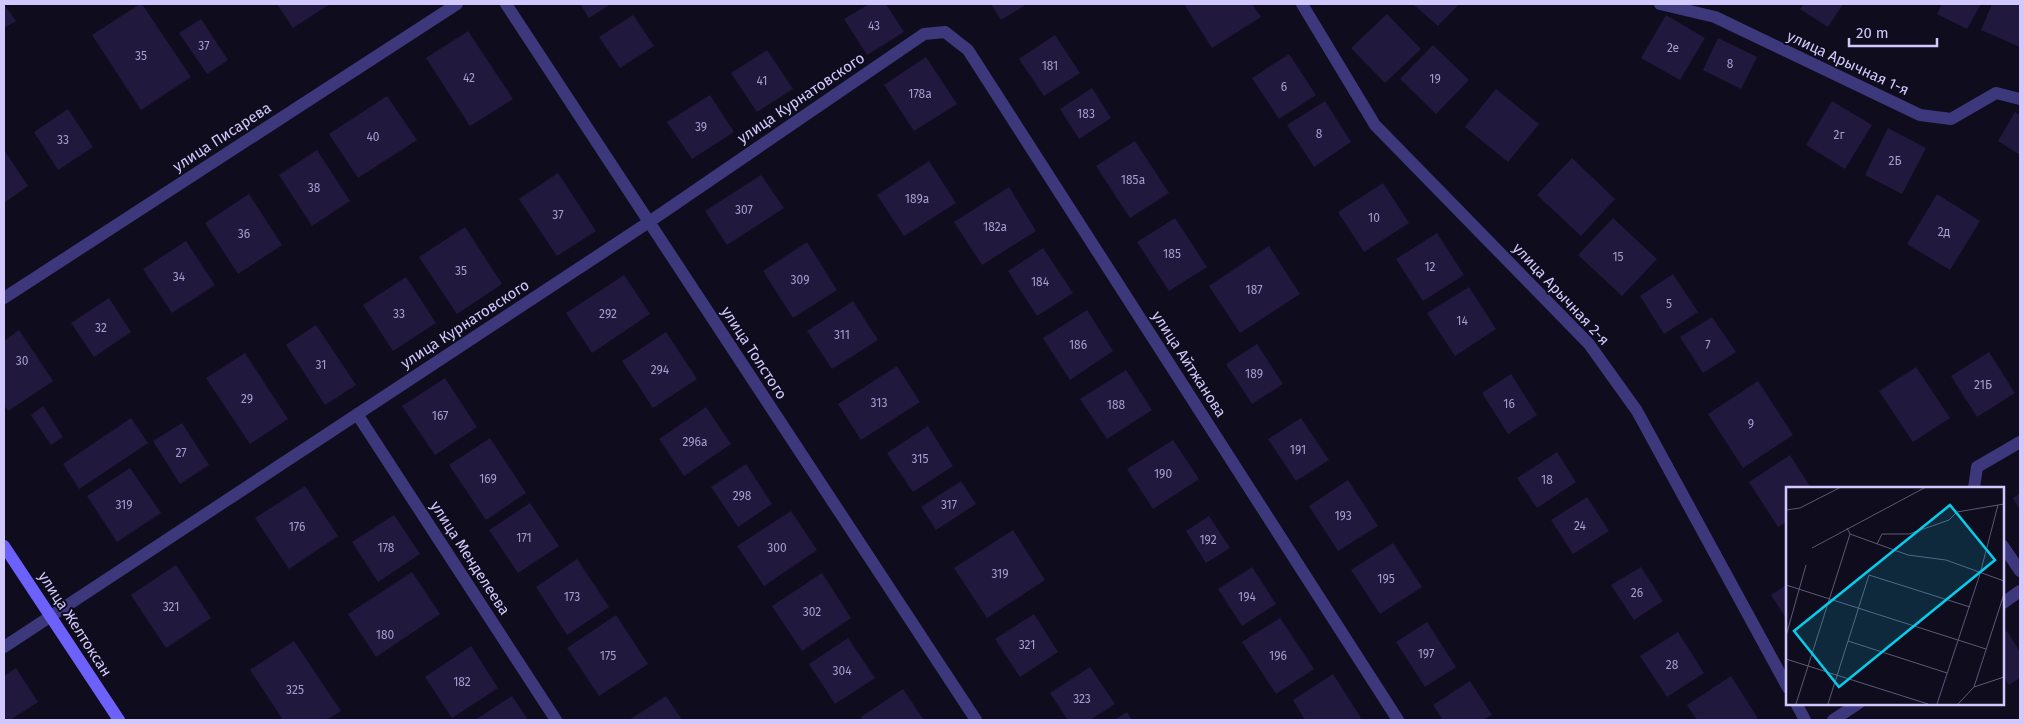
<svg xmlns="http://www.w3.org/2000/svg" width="2024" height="724" font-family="'Fira Sans',sans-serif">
  <rect width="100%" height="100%" fill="#0f0c1d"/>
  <path fill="#21183d" d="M4,4L16,21L4,28Z
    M140,4H142L191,77L141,110L92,35Z
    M277,4H330L293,28Z
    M580,4H611L589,18Z
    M869,4H886L904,32L867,55L844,19Z
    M991,4H1027L1001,20Z
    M1184,4H1252L1261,17L1212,48Z
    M1413,4H1459L1438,26Z
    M1804,4H1843L1828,27L1800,9Z
    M1942,4H1981L1967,29L1937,14Z
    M1992,4H2020V47L1981,30Z
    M1387,14L1421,49L1385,83L1351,48Z
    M633,15L654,46L620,68L599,37Z
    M1666,15L1705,38L1680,80L1641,58Z
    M201,19L228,60L207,74L179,33Z
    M468,31L513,99L470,126L426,58Z
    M1055,35L1080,73L1044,96L1019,59Z
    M1718,38L1757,57L1741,89L1703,70Z
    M1433,45L1469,80L1436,114L1400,79Z
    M767,50L793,89L757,112L731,73Z
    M1289,54L1316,95L1279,119L1252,78Z
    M926,57L957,104L914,131L884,85Z
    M1092,88L1111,118L1079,139L1060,109Z
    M1496,89L1539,124L1508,162L1465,127Z
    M710,95L734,132L692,159L667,122Z
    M387,96L417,140L358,178L329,134Z
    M1325,101L1351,142L1314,167L1287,125Z
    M1832,101L1872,125L1845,169L1806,145Z
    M68,109L93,147L58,170L34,132Z
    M2015,112L2020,115V155L1998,141Z
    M1888,128L1926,148L1902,194L1865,175Z
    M1135,141L1169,193L1130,218L1096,166Z
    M4,150L28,186L4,203Z
    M317,150L350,201L312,226L279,175Z
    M1572,158L1615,199L1581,236L1537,195Z
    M929,161L956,203L904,236L877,195Z
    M558,173L596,231L557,256L519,199Z
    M761,175L784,208L727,245L705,211Z
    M1383,183L1409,223L1364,252L1338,212Z
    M1009,187L1036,231L982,265L954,222Z
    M249,194L282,245L238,274L205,223Z
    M1937,194L1980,221L1950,270L1907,244Z
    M1175,218L1207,267L1169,291L1137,242Z
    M1613,218L1657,259L1622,296L1578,255Z
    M465,227L502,284L457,314L419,257Z
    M1437,233L1464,275L1423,301L1396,259Z
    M186,241L215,285L172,313L143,269Z
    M807,242L837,290L793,318L763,271Z
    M1269,246L1300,294L1240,333L1209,286Z
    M1043,248L1073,293L1037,316L1008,271Z
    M1673,274L1698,312L1664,334L1640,296Z
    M624,275L650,314L592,353L566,313Z
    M406,277L436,323L393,351L363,305Z
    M1469,287L1496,329L1455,356L1427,313Z
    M109,298L131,332L94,357L71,323Z
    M853,301L878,340L832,369L807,331Z
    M1087,310L1113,351L1070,380L1043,338Z
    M1712,317L1736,352L1703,373L1680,337Z
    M316,325L356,385L325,405L286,345Z
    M19,330L53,381L8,411L4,405V341Z
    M666,332L697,379L653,408L622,361Z
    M1257,344L1283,384L1252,404L1226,364Z
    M1989,352L2015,393L1977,417L1951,376Z
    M245,353L288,419L250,444L206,378Z
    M897,366L920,402L861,440L838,404Z
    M1916,367L1950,418L1913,442L1879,391Z
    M1126,370L1152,410L1107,439L1080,399Z
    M1511,374L1537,415L1508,434L1482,393Z
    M445,378L477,427L435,455L402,406Z
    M1758,381L1793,435L1743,468L1708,414Z
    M43,406L63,437L51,445L31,415Z
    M706,407L731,444L684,476L659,439Z
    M131,418L148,443L79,489L63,464Z
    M1301,418L1329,460L1296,481L1268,439Z
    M182,423L209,465L180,484L153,441Z
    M928,426L953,466L913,492L887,453Z
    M490,438L526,493L486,520L449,465Z
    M1173,440L1199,479L1153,509L1127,469Z
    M1557,452L1576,482L1537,508L1517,478Z
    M1790,455L1811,488H1788V521L1778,527L1749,482Z
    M746,464L772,504L738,527L711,487Z
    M130,468L161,513L117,542L87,496Z
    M1348,480L1378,526L1338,551L1309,506Z
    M961,481L976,504L936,530L921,507Z
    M305,486L338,536L289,569L255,518Z
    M2020,493V510L2013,498Z
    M1587,497L1609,531L1573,554L1551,520Z
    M530,503L559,546L518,573L489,530Z
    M791,511L817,550L764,586L737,546Z
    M394,515L420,554L378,582L352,542Z
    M1209,516L1230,548L1206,563L1186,531Z
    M1013,530L1045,580L987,618L954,568Z
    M1393,543L1422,587L1380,614L1351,570Z
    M577,559L609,607L567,635L536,587Z
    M176,565L211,618L166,648L131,595Z
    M1252,567L1276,604L1242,626L1218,589Z
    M1641,567L1663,601L1634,620L1611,585Z
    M412,572L440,614L376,657L348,614Z
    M822,573L851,618L802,651L772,606Z
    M1788,584V621L1771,595Z
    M1034,614L1058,652L1020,677L995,639Z
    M616,615L648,664L599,696L567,648Z
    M1280,618L1314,669L1276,694L1242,642Z
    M1427,622L1456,667L1425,687L1396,642Z
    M2007,631L2020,652V678L2009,685L2003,675V634Z
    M1678,632L1704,673L1667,697L1640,656Z
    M848,638L875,678L835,704L809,664Z
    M294,641L341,711L326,720H283L250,670Z
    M471,646L498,688L452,718L425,677Z
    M1090,667L1115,704L1090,720H1068L1050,693Z
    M16,668L38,702L10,720H4V676Z
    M1333,674L1361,718L1357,720H1305L1293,700Z
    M1731,676L1759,720H1697L1687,705Z
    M1470,681L1492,715L1483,720H1443L1433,705Z
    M903,689L924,720H863L861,717Z
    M512,696L528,720H475Z
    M666,696L682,720H629Z
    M1127,712L1132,720H1114Z"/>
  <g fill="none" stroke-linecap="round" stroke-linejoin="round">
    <path stroke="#3d387b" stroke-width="12" d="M1974,488L1977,467L2020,442
      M2003,546L2020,571"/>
    <path stroke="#3d387b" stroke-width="12" d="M506,4L976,720
      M1302,4L1375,125L1589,344L1637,411L1788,688
      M1660,4L1715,17L1920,115L1951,119L1996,93L2020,99
      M4,298L457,4
      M357,414L556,720
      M2003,603L2020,591
      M4,647L649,222L924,34L945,32L968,50L1398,720
      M1796,703L1805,720
      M1833,720L1859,703"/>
    <path stroke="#6c62fb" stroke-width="12" d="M4,546L119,720"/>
  </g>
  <g text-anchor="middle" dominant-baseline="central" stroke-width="4" stroke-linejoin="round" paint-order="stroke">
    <g font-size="12" fill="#a59dce">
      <text x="874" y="26">43</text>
      <text x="204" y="46">37</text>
      <text x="1673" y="48">2е</text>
      <text x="141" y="56">35</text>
      <text x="1730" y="64">8</text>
      <text x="1050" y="66">181</text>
      <text x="469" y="78">42</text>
      <text x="1435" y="79">19</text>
      <text x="762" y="81">41</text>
      <text x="1284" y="87">6</text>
      <text x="920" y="94">178а</text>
      <text x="1086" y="114">183</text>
      <text x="701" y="127">39</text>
      <text x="1319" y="134">8</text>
      <text x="1839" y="135">2г</text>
      <text x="373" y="137">40</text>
      <text x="63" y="140">33</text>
      <text x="1895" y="161">2Б</text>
      <text x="1133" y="180">185а</text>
      <text x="314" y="188">38</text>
      <text x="917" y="199">189а</text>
      <text x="744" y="210">307</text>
      <text x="558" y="215">37</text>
      <text x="1374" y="218">10</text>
      <text x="995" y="227">182а</text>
      <text x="1944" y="232">2д</text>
      <text x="244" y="234">36</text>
      <text x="1172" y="254">185</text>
      <text x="1618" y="257">15</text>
      <text x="1430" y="267">12</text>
      <text x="461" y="271">35</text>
      <text x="179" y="277">34</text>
      <text x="800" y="280">309</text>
      <text x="1040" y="282">184</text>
      <text x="1254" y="290">187</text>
      <text x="1669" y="304">5</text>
      <text x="399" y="314">33</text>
      <text x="608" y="314">292</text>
      <text x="1462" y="321">14</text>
      <text x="101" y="328">32</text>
      <text x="842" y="335">311</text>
      <text x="1078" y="345">186</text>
      <text x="1708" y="345">7</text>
      <text x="22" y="361">30</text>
      <text x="321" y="365">31</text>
      <text x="660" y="370">294</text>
      <text x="1254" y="374">189</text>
      <text x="1983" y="385">21Б</text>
      <text x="247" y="399">29</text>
      <text x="879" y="403">313</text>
      <text x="1509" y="404">16</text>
      <text x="1116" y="405">188</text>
      <text x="440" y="416">167</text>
      <text x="1751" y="424">9</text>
      <text x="695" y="442">296а</text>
      <text x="1298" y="450">191</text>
      <text x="181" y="453">27</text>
      <text x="920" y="459">315</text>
      <text x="1163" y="474">190</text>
      <text x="488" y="479">169</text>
      <text x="1547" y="480">18</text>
      <text x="742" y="496">298</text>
      <text x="124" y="505">319</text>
      <text x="949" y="505">317</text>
      <text x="1343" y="516">193</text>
      <text x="1580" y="526">24</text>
      <text x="297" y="527">176</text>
      <text x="524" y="538">171</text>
      <text x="1208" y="540">192</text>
      <text x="386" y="548">178</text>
      <text x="777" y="548">300</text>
      <text x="1000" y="574">319</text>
      <text x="1386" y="579">195</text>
      <text x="1637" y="593">26</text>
      <text x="572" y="597">173</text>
      <text x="1247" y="597">194</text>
      <text x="171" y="607">321</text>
      <text x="812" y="612">302</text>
      <text x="385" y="635">180</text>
      <text x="1027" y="645">321</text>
      <text x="1426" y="654">197</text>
      <text x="608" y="656">175</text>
      <text x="1278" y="656">196</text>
      <text x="1672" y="665">28</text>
      <text x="842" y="671">304</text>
      <text x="462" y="682">182</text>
      <text x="295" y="690">325</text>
      <text x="1082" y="699">323</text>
    </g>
    <g font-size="15" fill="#d1c9fe" stroke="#0f0c1d">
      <text transform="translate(1848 63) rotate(25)">улица Арычная 1-я</text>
      <text transform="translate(801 98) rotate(-34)">улица Курнатовского</text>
      <text transform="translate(222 137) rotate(-33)">улица Писарева</text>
      <text transform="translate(1561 294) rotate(47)">улица Арычная 2-я</text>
      <text transform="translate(465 324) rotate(-33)">улица Курнатовского</text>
      <text transform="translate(754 353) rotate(57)">улица Толстого</text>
      <text transform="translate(1189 364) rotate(57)">улица Айтжанова</text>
      <text transform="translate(470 558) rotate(57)">улица Менделеева</text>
      <text transform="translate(75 624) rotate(57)">улица Желтоксан</text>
    </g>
  </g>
  <g transform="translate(1786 487)">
    <rect width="218" height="218" fill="#0f0c1d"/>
    <path fill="none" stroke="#5d5877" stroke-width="1" d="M0,23L14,21L55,0M64,47L122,68L160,73L218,94M91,57L96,47H123L163,33L171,25L218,17M26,61L140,0M0,98L200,162M0,149L20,78M62,154L161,186M0,172L142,217M188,200L218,190M10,217L64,47L61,41M42,217L83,88L184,120M151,217L194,87L212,18M172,217L188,200L218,107"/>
    <path fill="#05cded" fill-opacity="0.15" stroke="#05cded" stroke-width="2.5" d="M164,18L209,73L53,200L8,144Z"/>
    <rect width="218" height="218" fill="none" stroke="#d1c9fe" stroke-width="2.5"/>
  </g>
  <rect width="2024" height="724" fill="none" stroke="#d1c9fe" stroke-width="10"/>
  <path d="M1849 38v8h88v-8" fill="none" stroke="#d1c9fe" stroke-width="2.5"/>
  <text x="1856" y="38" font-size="15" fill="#d1c9fe" stroke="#0f0c1d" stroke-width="4" paint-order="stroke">20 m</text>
</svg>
